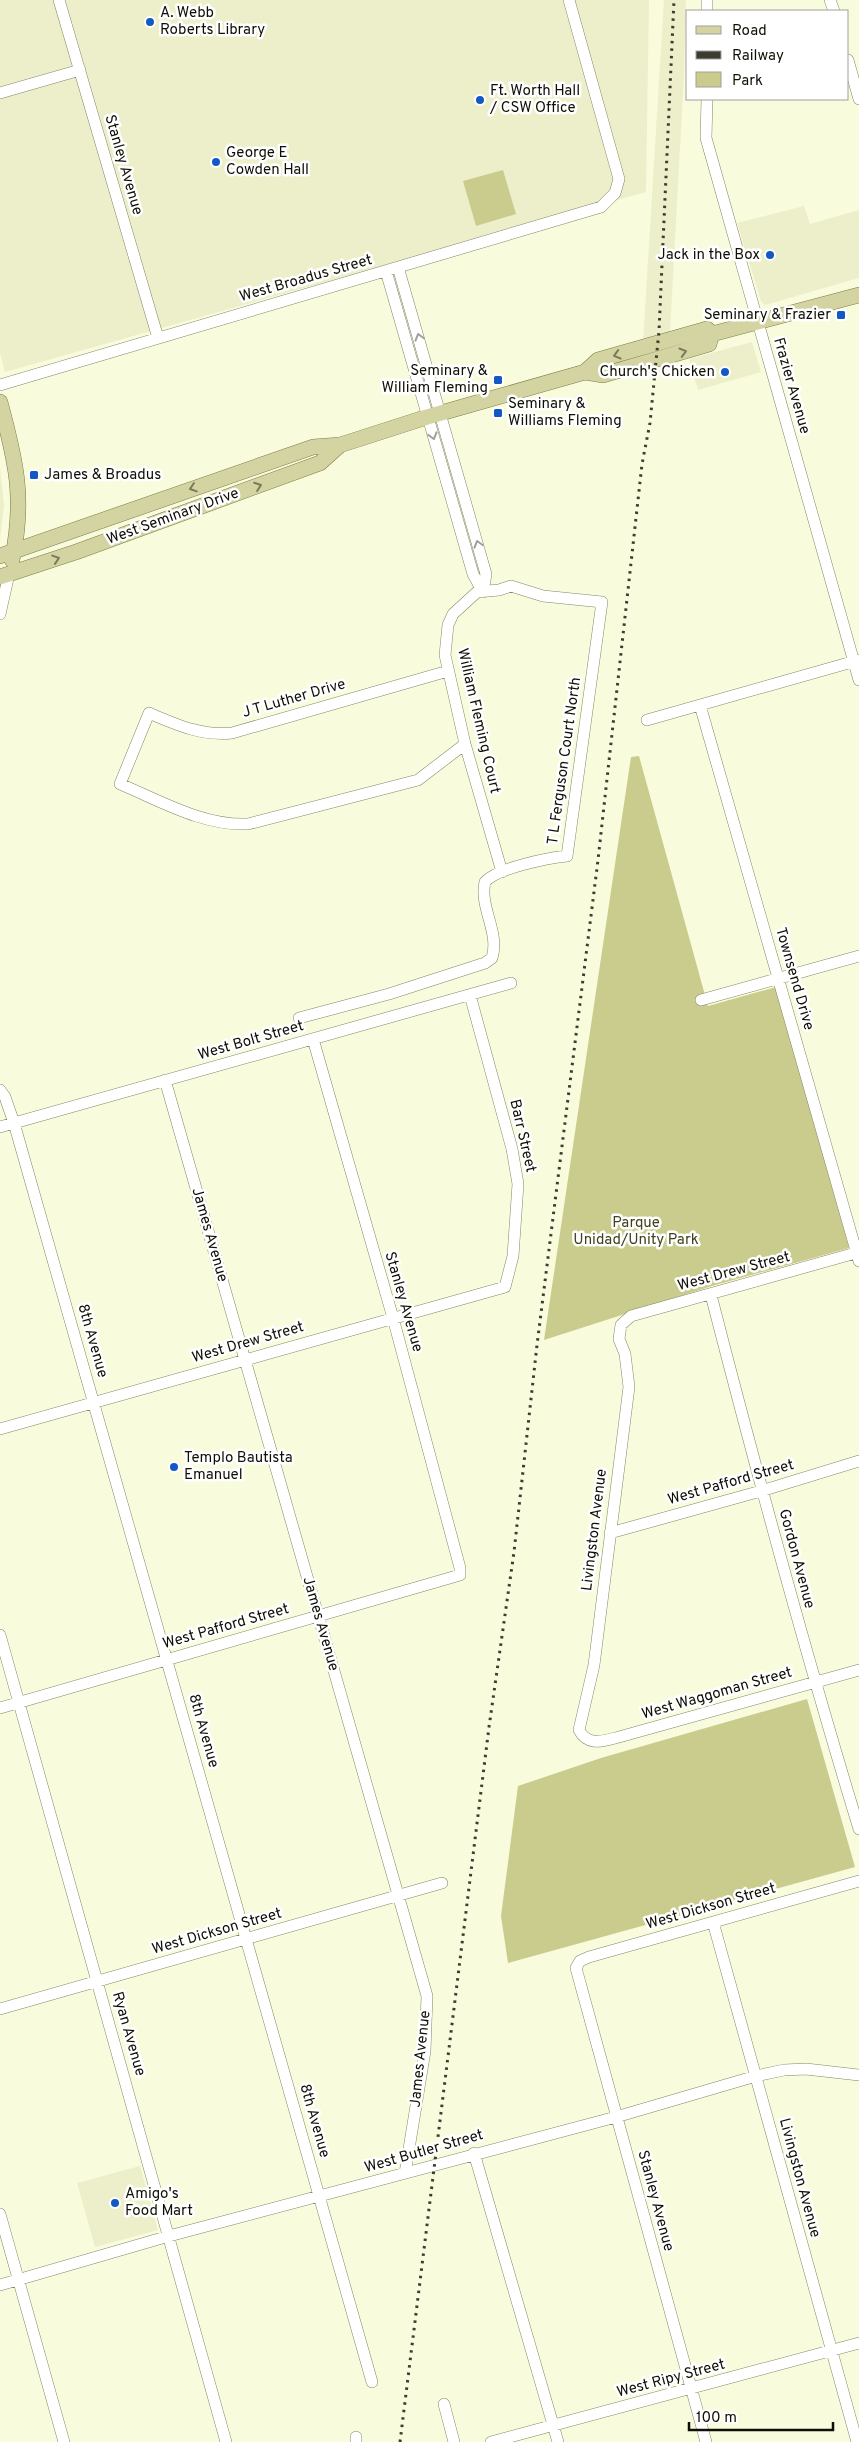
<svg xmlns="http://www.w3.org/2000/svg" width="859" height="2442" font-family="Overpass,sans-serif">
  <rect width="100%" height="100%" fill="#f9fbdd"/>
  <path fill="#edefca" d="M0,0H649L646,192L5,372L0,353Z
    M664,0H686L684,75L670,332L643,342Z
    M804,206L810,224L859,210V278L765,305L761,301L737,223Z
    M752,342L761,372L698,390L689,359Z
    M0,468L4,505L0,539Z
    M140,2166L158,2230L95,2247L77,2183Z"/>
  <path fill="#cacc8d" d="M503,170L516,214L476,226L463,181Z
    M639,756L708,1006L776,987L849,1248L712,1286L544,1340L631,757Z
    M807,1699L855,1867L508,1963L501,1916L518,1786L601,1758Z"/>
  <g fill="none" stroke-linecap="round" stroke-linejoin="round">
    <g stroke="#84856a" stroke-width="12">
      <path id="minor" d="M59,0L158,338
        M830,0L834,11
        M707,11V0
        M848,60L859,99
        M0,93L80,70
        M707,99L706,138L859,680
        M398,267L486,574L483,592
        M386,271L473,574L483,592
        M0,385L601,207L615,193L619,179L569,0
        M0,614L9,574
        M448,671L232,733C201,736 177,725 149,713L120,784C161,801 203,826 248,824L418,780L465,744
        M700,705L859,1261
        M647,720L859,660
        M701,1000L859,956
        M299,1018L389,994L485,963L492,958C500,932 479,907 485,882C497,868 548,858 567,856L602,602L543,596L511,586L499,590L477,592L453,614L448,625L445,655L465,744L502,872
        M165,1080L427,1996L425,2051L405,2173
        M0,1090L5,1097L14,1123L372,2382
        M0,1127L511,983
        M859,1252L631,1316L621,1325L619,1339L625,1354L629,1387L594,1665L579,1730C588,1747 603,1741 619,1737L859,1670
        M711,1295C757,1474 805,1652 859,1829
        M0,1429L505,1287L513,1256L518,1184L512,1149L470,995
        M610,1533L761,1491L859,1461
        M0,1635L226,2442
        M0,1708L460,1575V1568L393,1318L313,1039
        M713,1922L857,2442
        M0,2009L442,1883
        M474,2153L558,2442
        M0,2214L64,2442
        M0,2285L169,2236L616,2117L756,2076L784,2070L806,2069L859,2075
        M444,2404L454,2442
        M356,2437V2442
        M491,2442L859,2343
        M706,2442L576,1968L580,1961L589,1957L859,1881"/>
    </g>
    <g stroke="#7c7d43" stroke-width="16">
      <path id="major" d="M712,334L859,295
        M585,372L598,360L707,329L712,334
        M0,402C16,461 25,499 12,560
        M0,556L313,447L340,445L427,417L585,372L603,375L709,344L712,334
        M0,577L76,552L320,463L340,445"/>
    </g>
    <use href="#minor" stroke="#fff" stroke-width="11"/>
    <use href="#major" stroke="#d3d4a2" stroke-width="15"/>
    <path stroke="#3c3d30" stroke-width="3" stroke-dasharray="2.5 5" stroke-linecap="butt" d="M400,2442L489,1727L514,1552L537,1345L598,860L642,464L650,423L659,331L674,0"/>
  </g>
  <defs><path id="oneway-chevron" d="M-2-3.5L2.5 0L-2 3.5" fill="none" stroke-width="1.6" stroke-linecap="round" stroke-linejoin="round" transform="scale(1.25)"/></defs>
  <g stroke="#9f9f9b">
    <use href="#oneway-chevron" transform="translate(419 337) rotate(-106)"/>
    <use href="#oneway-chevron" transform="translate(433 436) rotate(74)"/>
    <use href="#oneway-chevron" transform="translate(478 544) rotate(-106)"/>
  </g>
  <g stroke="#7b7b5c">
    <use href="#oneway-chevron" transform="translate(683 352) rotate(-16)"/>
    <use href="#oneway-chevron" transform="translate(617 355) rotate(164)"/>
    <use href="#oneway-chevron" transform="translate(258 486) rotate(-20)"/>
    <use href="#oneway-chevron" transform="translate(193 488) rotate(161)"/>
    <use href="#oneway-chevron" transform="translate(56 559) rotate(-18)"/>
  </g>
  <g fill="#1458c3" stroke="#fff" stroke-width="2">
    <circle cx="150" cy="22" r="5"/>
    <circle cx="480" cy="100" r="5"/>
    <circle cx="216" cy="162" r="5"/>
    <circle cx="770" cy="255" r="5"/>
    <rect x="836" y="310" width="10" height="10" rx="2.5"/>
    <circle cx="725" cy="372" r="5"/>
    <rect x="493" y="375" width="10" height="10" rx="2.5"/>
    <rect x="493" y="408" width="10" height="10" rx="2.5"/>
    <rect x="29" y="470" width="10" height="10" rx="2.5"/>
    <circle cx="174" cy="1467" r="5"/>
    <circle cx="115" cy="2203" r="5"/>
  </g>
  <g text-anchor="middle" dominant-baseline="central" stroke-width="5" stroke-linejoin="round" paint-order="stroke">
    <g font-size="15" fill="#0f0f06" stroke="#fff" text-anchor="start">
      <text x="160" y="13">A. Webb<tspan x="160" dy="17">Roberts Library</tspan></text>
      <text x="490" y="91">Ft. Worth Hall<tspan x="490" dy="17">/ CSW Office</tspan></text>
      <text x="226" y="153">George E<tspan x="226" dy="17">Cowden Hall</tspan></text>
      <text x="760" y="255" text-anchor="end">Jack in the Box</text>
      <text x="831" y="315" text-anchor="end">Seminary &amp; Frazier</text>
      <text x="488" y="371" text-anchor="end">Seminary &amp;<tspan x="488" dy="17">William Fleming</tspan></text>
      <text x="715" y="372" text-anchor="end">Church's Chicken</text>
      <text x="508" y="404">Seminary &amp;<tspan x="508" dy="17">Williams Fleming</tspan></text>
      <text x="44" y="475">James &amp; Broadus</text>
      <text x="184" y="1458">Templo Bautista<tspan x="184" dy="17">Emanuel</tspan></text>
      <text x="125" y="2194">Amigo's<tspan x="125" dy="17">Food Mart</tspan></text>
    </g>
    <g font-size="15" fill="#0f0f06" stroke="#fff">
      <text transform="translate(123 165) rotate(74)">Stanley Avenue</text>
      <text transform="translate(306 279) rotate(-16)">West Broadus Street</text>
      <text transform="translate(791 386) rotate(74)">Frazier Avenue</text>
      <text transform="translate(173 517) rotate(-20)">West Seminary Drive</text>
      <text transform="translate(294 699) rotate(-16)">J T Luther Drive</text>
      <text transform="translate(478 721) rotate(77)">William Fleming Court</text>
      <text transform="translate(565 761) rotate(-82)">T L Ferguson Court North</text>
      <text transform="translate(794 979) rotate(74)">Townsend Drive</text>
      <text transform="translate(251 1041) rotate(-16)">West Bolt Street</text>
      <text transform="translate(522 1136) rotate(77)">Barr Street</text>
      <text transform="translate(209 1235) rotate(74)">James Avenue</text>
      <text transform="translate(734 1272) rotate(-15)">West Drew Street</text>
      <text transform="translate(403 1302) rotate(74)">Stanley Avenue</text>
      <text transform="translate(92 1341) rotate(74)">8th Avenue</text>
      <text transform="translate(248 1343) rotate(-16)">West Drew Street</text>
      <text transform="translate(731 1483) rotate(-16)">West Pafford Street</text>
      <text transform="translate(595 1530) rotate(-83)">Livingston Avenue</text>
      <text transform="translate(796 1559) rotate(75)">Gordon Avenue</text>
      <text transform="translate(320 1624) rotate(74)">James Avenue</text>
      <text transform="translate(226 1627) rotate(-16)">West Pafford Street</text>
      <text transform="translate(717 1694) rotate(-16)">West Waggoman Street</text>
      <text transform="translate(203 1731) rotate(74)">8th Avenue</text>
      <text transform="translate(711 1907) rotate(-16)">West Dickson Street</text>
      <text transform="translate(217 1932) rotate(-16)">West Dickson Street</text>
      <text transform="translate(128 2034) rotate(74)">Ryan Avenue</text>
      <text transform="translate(421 2059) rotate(-84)">James Avenue</text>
      <text transform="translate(314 2121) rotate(74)">8th Avenue</text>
      <text transform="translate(424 2152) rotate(-16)">West Butler Street</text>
      <text transform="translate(799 2178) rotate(75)">Livingston Avenue</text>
      <text transform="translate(655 2201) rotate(75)">Stanley Avenue</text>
      <text transform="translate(671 2379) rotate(-15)">West Ripy Street</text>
    </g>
    <g font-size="15" fill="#41421d" stroke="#fff">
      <text x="636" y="1223">Parque<tspan x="636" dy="17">Unidad/Unity Park</tspan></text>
    </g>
  </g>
  <rect x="686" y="10" width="162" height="90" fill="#ffffff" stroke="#9f9f9b"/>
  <rect x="696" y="26" width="25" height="8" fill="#d3d4a2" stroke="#9f9f9b"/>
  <text x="732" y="35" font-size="15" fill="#0f0f06">Road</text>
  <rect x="696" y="51" width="25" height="8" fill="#3c3d30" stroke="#9f9f9b"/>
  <text x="732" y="60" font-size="15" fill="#0f0f06">Railway</text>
  <rect x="696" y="72" width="25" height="15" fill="#cacc8d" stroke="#9f9f9b"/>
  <text x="732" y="85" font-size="15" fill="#0f0f06">Park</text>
  <path d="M689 2422v8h144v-8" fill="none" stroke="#0f0f06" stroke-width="2.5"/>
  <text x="696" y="2422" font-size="15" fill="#0f0f06" stroke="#ffffff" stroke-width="4" paint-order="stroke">100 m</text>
</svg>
